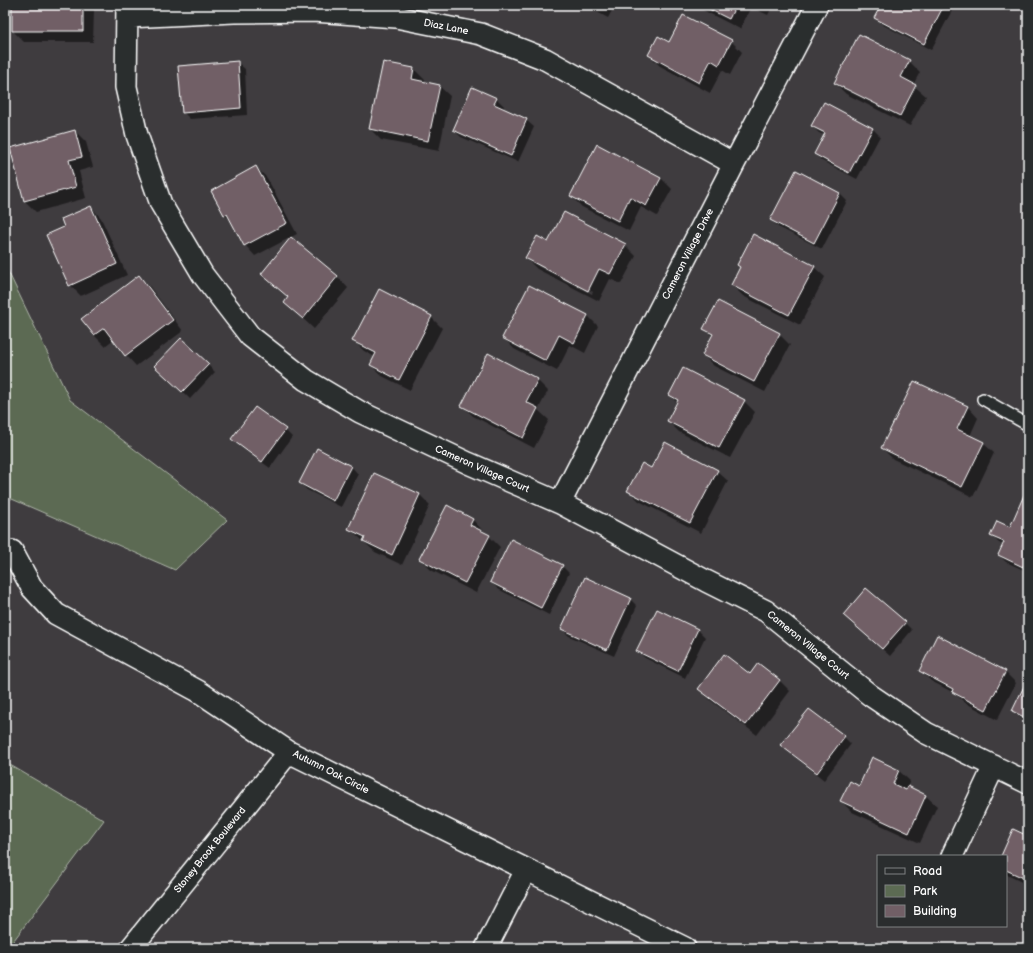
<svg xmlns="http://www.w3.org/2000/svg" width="1033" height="953" font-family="'Balsamiq Sans',sans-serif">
  <rect width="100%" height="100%" fill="#3f3c3f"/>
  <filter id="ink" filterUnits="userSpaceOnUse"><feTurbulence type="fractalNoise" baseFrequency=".025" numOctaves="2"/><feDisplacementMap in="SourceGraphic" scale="8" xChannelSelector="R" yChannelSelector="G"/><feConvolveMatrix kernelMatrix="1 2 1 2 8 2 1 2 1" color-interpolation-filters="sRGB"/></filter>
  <g filter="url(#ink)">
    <path fill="#5c6b53" stroke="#aeb5a9" d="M5,265L70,400L227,520L175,570L5,496Z
      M5,762L104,820L8,948H5Z"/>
    <path fill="#0007" fill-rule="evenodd" d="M13,5H88L94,10L93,42H24L13,31Z
      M512,5H524L522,9Z
      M584,5H615L608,18Z
      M693,5H773L768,15L751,7L740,29Z
      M882,5H955L931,50L883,25L875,17Z
      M684,16L731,41L742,52L730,75L722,70L710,93L660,66L649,55L670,43Z
      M909,61L920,72L913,85L926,96L910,126L846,94L835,83Z
      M237,62L245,69L247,115L190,119L183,112Z
      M384,63L414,69L425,80L424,82L439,86L450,96L439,151L381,140L370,129Z
      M472,88L497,99L504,106L503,109L526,120L534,127L518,162L461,137L454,130Z
      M812,126L873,129L880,136L857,179L822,161L815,154L824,135L819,133Z
      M75,131L86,142L93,167L79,171L86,198L36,212L25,201L11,149Z
      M256,167L267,178L297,234L255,256L245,245L232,222L224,214Z
      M661,178L672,189L657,216L641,207L629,231L582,207L571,196Z
      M840,194L847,201L822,249L778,227L771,220Z
      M91,207L101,218L127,275L81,296L70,285L65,228Z
      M291,239L338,277L348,288L314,329L285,302L289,298L262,274Z
      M549,244L625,245L636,256L621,284L610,279L599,301L537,269L526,258ZM538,264L593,292L592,294L538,266Z
      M814,267L825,277L800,325L743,296L732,285Z
      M139,276L150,287L183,331L136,366L126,355L114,339L105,346L94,335L82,319Z
      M530,286L588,316L598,326L585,353L570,345L557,371L514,349L504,338Z
      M431,317L442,328L410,390L382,376L371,365L375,357L364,351L353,340Z
      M705,329L779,334L790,345L765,392L714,366L703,355L713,337Z
      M181,339L215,372L190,399L156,366Z
      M537,380L548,391L538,410L549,420L534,448L473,416L462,405Z
      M914,382L968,407L978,418L970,436L983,443L994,453L973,497L893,459L882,448Z
      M670,395L744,401L755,412L730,458L679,432L668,421L677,403Z
      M285,430L292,437L270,468L240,446L232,439Z
      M351,466L358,474L341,507L307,490L300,483Z
      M652,469L717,471L728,481L701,533L639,501L629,491Z
      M419,494L430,505L402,565L375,552L349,528Z
      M1028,498V572L1006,562L999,555L1004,545L999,543L992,536L1010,528Z
      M473,520L483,531L482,533L489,536L500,547L476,593L431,570L420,559Z
      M562,566L569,573L549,615L498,589L491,582Z
      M630,599L637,606L614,656L569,636L562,629Z
      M844,615L905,623L912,630L890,656Z
      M698,630L705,637L685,678L645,658L637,651Z
      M758,665L780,681L790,691L757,735L710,700L699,689L750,675Z
      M920,670L1005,672L1016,683L997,720L964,702L956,694L931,681Z
      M1028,681V723L1024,721L1013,711Z
      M844,737L851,744L824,780L789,752L782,745Z
      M873,759L899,771L910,781L907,787L926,796L937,806L920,843L852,812L841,801L859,787Z
      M1028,837V885L1009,876L1006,874V856H1002Z"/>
    <path fill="#715f66" stroke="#fff" d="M12,5H83V31H12Z
      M701,5H736L729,19Z
      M881,5H944L924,44L874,18Z
      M683,15L732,40L719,65L711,60L699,83L648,55L658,36L669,42Z
      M859,34L910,60L901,77L916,85L900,116L834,83Z
      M238,61L241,108L182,113L178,66Z
      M383,62L414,68L412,79L440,85L428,141L369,129Z
      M472,87L497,98L494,104L527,119L511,156L453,130Z
      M824,102L873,128L849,173L814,154L825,133L811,126Z
      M75,130L82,157L69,160L76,187L24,201L10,148Z
      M597,144L661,178L646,206L630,197L618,221L570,196Z
      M256,166L287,223L244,246L227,214L224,215L211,191Z
      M796,170L840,193L814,243L770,220Z
      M91,206L117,264L69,286L46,235L64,227L61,219Z
      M564,212L626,244L610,274L599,269L588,291L525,258L537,236L548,242Z
      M753,234L815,266L789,315L731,285L740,267L737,265Z
      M291,237L338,276L303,319L284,303L288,297L261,274Z
      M139,275L173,320L125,356L104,328L94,335L81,319Z
      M529,285L588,315L574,343L559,335L546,361L502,338Z
      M379,289L432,316L399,380L370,365L376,353L352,341Z
      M718,301L780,333L754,382L702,355L713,334L703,329Z
      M181,338L209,364L182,392L154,366Z
      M488,353L538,379L526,402L538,408L523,438L461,406Z
      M683,368L745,400L719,448L667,421L678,400L669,395Z
      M914,381L968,406L957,429L984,442L962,487L881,448Z
      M255,407L286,429L262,462L231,439Z
      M665,442L718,470L690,523L627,491L642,463L651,468Z
      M317,448L351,466L333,501L299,483Z
      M374,473L420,494L392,555L363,541L365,537L348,529Z
      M1024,495L1028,497V556L1023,567L998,555L1004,542L990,536L997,521L1010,527Z
      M447,505L473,519L470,525L490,535L465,583L419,559Z
      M511,539L563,565L541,608L490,582Z
      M585,577L631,598L607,650L561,629Z
      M866,588L906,622L882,649L843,615Z
      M657,609L698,629L678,671L636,651Z
      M937,635L1006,671L986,710L952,692L953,689L919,671Z
      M724,654L750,674L758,663L780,680L746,725L698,689Z
      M1028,678V719L1012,711Z
      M809,709L845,736L817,773L780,745Z
      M872,757L899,770L893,784L906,790L908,786L926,795L909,833L840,801L850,781L859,786Z
      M1013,829L1028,836V880L1006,870V856H1001Z"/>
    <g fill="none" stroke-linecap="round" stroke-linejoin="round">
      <g stroke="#fff" stroke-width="14">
        <path id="lane" d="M983,399L1028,425"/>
      </g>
      <g stroke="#fff" stroke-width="24">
        <path id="street" d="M127,5L126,87L137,135L161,204L203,275L250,336L306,380L360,412L468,463L560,503L706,581L766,611L870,695L926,733L1028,783
          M127,17L234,12L314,11L396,17L481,34L545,59L734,164
          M560,503L734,164L817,5
          M12,551L32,588L56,614L198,691L289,752L685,948
          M952,856L994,766
          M131,948L289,752
          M486,948L526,870"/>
      </g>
      <use href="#lane" stroke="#2a2d2e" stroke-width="11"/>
      <use href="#street" stroke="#2a2d2e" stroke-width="21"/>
    </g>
  </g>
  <g text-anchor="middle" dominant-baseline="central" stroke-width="3" stroke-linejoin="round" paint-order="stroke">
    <g font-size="10" fill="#fff" stroke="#2a2d2e">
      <text transform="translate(446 27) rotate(11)">Diaz Lane</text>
      <text transform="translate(688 254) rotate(-63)">Cameron Village Drive</text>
      <text transform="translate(482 469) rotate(24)">Cameron Village Court</text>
      <text transform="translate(808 645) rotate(39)">Cameron Village Court</text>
      <text transform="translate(331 772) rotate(27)">Autumn Oak Circle</text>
      <text transform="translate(210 850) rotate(-51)">Stoney Brook Boulevard</text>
    </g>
  </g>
  <rect width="1033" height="953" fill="none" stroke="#2a2d2e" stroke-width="20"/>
  <rect x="10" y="10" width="1013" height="933" fill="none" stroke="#fff" stroke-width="1.5" filter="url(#ink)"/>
  <rect x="877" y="855" width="130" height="72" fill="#2a2d2e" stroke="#7f8182"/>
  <rect x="885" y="868" width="20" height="6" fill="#2a2d2e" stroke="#7f8182"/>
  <text x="913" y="875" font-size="12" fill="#ffffff">Road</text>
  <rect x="885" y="885" width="20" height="12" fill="#5c6b53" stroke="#7f8182"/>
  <text x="913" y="895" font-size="12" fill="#ffffff">Park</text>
  <rect x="885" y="905" width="20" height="12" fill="#715f66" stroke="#7f8182"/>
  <text x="913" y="915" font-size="12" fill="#ffffff">Building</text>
</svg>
